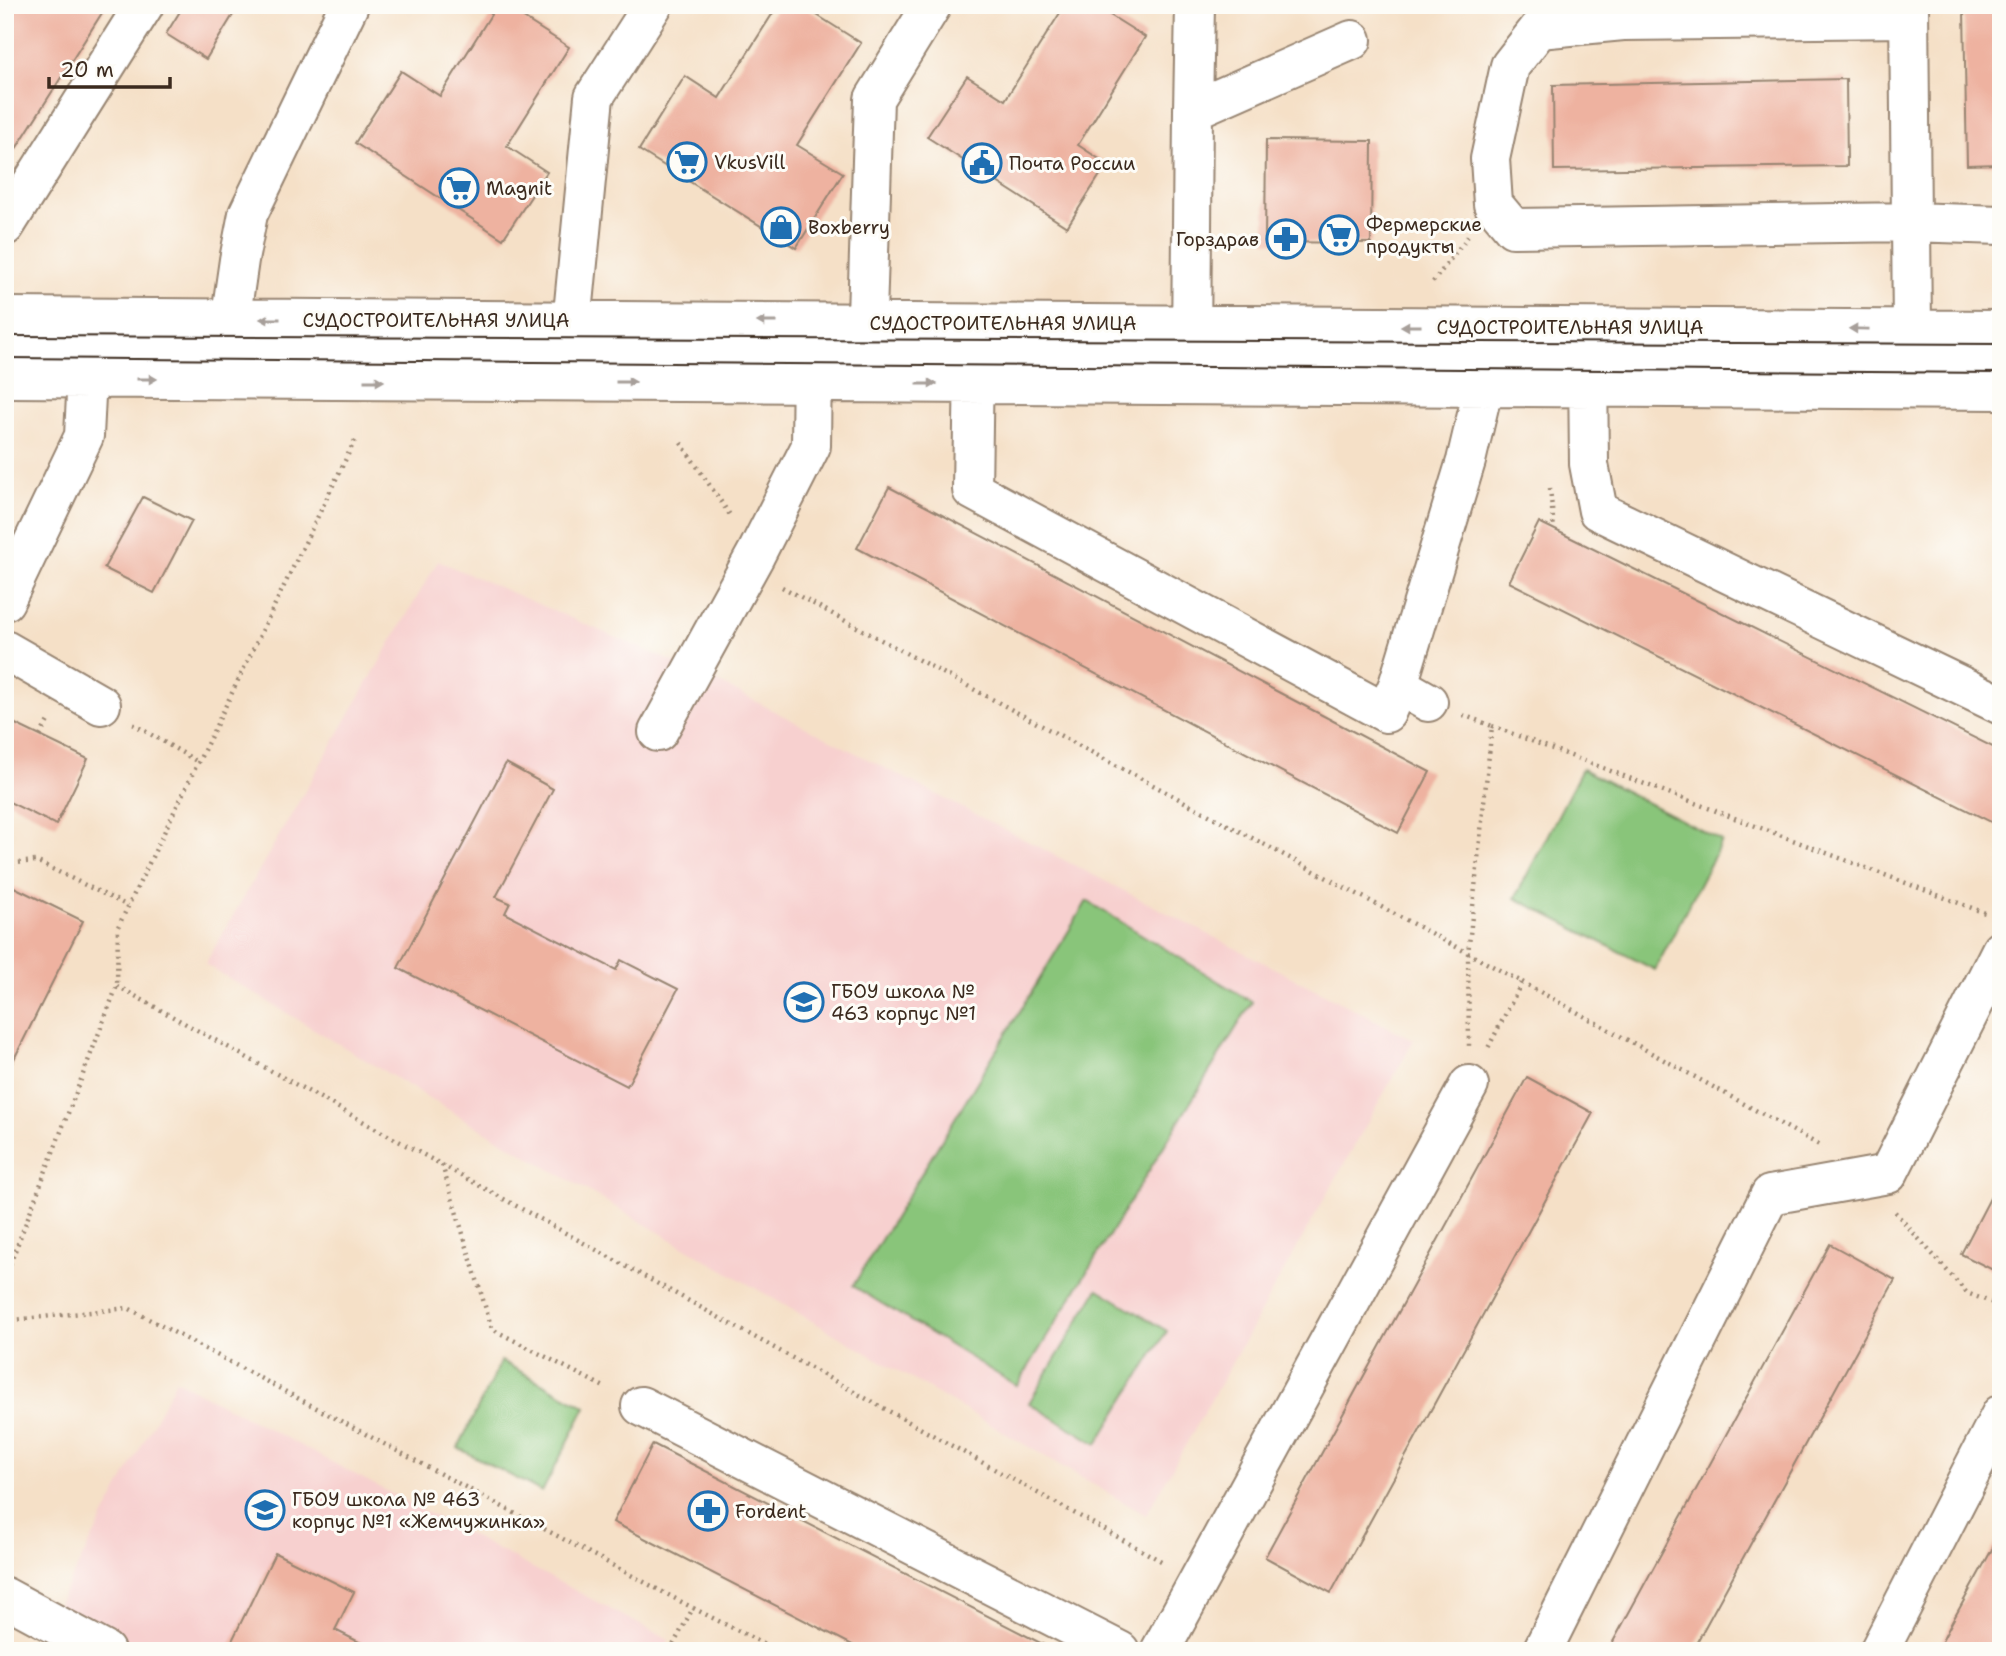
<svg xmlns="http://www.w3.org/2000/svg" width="2006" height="1656" font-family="'Shantell Sans',sans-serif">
  <rect width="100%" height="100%" fill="#fdfcf7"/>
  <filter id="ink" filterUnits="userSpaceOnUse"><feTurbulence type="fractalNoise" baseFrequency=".0143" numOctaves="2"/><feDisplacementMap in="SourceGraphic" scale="14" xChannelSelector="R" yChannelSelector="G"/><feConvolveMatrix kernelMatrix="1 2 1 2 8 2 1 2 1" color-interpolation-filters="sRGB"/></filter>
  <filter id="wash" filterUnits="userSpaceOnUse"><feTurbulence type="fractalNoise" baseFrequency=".00686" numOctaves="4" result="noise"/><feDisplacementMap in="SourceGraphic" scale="28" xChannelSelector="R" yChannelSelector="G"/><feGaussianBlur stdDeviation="1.57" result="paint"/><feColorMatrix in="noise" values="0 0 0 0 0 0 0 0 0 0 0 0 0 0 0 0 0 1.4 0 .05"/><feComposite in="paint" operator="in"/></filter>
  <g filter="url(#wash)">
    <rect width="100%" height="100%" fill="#f5e0c7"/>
    <path fill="#f7d0cf" d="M438,561L708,677L1414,1040L1146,1515L464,1119L205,964Z
      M176,1380L669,1640L663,1651H33Z"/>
    <path fill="#89c57a" stroke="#62784c" stroke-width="2" d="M1582,769L1722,841L1655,970L1515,898Z
      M1087,901L1252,1002L1017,1386L853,1286Z
      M1098,1289L1167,1331L1097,1444L1029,1403Z
      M501,1361L586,1407L542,1492L458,1448Z"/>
    <g id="blocks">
      <path fill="#eeb2a0" d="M14,5H107L5,166V19Z
        M184,5H239L206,59L166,34Z
        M497,5H503L569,47L507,146L547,172L503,239L355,143L401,71L440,96Z
        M778,5H801L861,43L797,145L843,173L796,248L639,150L685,76L719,98Z
        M1065,5H1094L1145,37L1078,145L1107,164L1067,227L927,137L967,76L1005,100Z
        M2001,10V164L1967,165L1964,11Z
        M1846,79L1847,166L1554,170L1553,85Z
        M1266,140L1372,141L1371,243L1265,242Z
        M889,487L1430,772L1398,833L857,548Z
        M143,497L192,521L154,593L104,568Z
        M1539,522L2001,751V827L1509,582Z
        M5,719L88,759L56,825L5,800Z
        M506,763L553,789L496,897L510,903L505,913L616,970L621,960L678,989L627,1086L398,968Z
        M14,887L83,921L5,1077V905Z
        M1527,1077L1593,1113L1331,1593L1265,1557Z
        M2001,1177V1274L1961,1254Z
        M1830,1244L1895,1280L1692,1651H1608Z
        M653,1444L1056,1651H864L613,1522Z
        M2001,1533V1651H1937L1952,1622Z
        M275,1553L354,1592L335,1630L377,1651H227Z"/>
    </g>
  </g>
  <g filter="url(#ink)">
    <use href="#blocks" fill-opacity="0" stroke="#988572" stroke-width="2"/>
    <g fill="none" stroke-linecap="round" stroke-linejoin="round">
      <g stroke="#988572" stroke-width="42">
        <path id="minor" d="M1909,5L1912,330
          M1908,18L1623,21L1539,29L1510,66L1490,159L1493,204L1513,228L1910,222L2001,225
          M1193,110L1195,5
          M5,226L144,5
          M5,317L2001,330
          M227,343L239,260L248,214L349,5
          M570,345L594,97L653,5
          M866,346L874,99L932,5
          M5,348L2001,360
          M1191,348L1193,110L1352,40
          M974,360L972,490L1386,713L1398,685L1428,702
          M1588,364L1589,464L1598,511L2001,705
          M5,378L2001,390
          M5,601L84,436L88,355
          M5,650L101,705
          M1398,685L1466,461L1489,364
          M658,732L756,554L811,446L812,359
          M641,1406L1120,1651
          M5,1597L105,1651
          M1160,1651L1469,1085
          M1542,1651L1770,1195L1888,1174L2001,950
          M1879,1651L2001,1414"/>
      </g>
      <path stroke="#988572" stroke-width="4.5" stroke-dasharray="2 5" stroke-linecap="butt" d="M1433,282L1469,235
        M681,443L730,515
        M1550,488L1554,529
        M782,587L1522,982L1487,1050
        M1463,715L1492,726L1468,954L1469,1046
        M133,724L198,762
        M1492,726L1985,913
        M40,736L48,721
        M5,864L36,861L128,906
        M1522,982L1819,1145
        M117,986L1163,1562
        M442,1165L492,1329L606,1388
        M1895,1212L1967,1293L2001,1306
        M5,1277L117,986L118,927L357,436
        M5,1321L128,1308L693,1608
        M670,1651L693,1608L778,1651"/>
      <use href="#minor" stroke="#fff" stroke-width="38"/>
      <path stroke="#3b2a1e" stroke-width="2" d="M5,336L2001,344
        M5,358L2001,373"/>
    </g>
    <defs><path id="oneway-solid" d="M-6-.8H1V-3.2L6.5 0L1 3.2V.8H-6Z" transform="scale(1.75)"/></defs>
    <g fill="#a79f9a">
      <use href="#oneway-solid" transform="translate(270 319) rotate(-180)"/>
      <use href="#oneway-solid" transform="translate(767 322) rotate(-180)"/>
      <use href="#oneway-solid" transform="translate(1411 326) rotate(-180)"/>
      <use href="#oneway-solid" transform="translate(1859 329) rotate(-179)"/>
      <use href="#oneway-solid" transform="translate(147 379)"/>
      <use href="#oneway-solid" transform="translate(374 381)"/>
      <use href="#oneway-solid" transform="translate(626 382)"/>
      <use href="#oneway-solid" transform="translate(927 384)"/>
    </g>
  </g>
  <defs>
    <g id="supermarket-ring" transform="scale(2.0125)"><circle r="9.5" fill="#fdfcf7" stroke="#1f6fb2" stroke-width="1.5"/><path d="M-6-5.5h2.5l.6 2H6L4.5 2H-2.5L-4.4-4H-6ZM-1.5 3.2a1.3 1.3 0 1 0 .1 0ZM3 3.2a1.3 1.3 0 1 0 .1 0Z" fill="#1f6fb2"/></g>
    <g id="civic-ring" transform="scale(2.0125)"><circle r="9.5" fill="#fdfcf7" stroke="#1f6fb2" stroke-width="1.5"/><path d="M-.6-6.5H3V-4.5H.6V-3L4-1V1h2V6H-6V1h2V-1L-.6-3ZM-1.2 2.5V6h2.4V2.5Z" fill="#1f6fb2"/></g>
    <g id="shop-ring" transform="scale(2.0125)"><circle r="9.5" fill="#fdfcf7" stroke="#1f6fb2" stroke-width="1.5"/><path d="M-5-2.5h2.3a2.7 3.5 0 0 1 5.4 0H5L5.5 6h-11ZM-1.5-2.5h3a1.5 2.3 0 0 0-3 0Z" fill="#1f6fb2"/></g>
    <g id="pharmacy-ring" transform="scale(2.0125)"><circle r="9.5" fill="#fdfcf7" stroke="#1f6fb2" stroke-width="1.5"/><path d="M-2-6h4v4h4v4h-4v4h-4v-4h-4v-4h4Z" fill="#1f6fb2"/></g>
    <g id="school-ring" transform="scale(2.0125)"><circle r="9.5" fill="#fdfcf7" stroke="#1f6fb2" stroke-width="1.5"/><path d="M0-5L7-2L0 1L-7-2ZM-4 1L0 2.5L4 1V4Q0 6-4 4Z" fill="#1f6fb2"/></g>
  </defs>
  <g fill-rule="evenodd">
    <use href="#supermarket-ring" x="687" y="162"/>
    <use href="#civic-ring" x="982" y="163"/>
    <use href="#supermarket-ring" x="459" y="188"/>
    <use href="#shop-ring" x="781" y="227"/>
    <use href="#supermarket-ring" x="1339" y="235"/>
    <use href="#pharmacy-ring" x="1286" y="239"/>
    <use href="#school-ring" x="804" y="1002"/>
    <use href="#school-ring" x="265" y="1510"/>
    <use href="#pharmacy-ring" x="708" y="1511"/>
  </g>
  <g text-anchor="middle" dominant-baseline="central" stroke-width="6" stroke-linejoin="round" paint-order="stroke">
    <g font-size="19" fill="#3b2a1e" stroke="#fdfcf7" text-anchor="start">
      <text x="714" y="162">VkusVill</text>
      <text x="1009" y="163">Почта России</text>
      <text x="486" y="188">Magnit</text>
      <text x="1366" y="224">Фермерские<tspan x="1366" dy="22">продукты</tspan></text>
      <text x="808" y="227">Boxberry</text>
      <text x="1259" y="239" text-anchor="end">Горздрав</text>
      <text x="831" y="991">ГБОУ школа №<tspan x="831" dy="22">463 корпус №1</tspan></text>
      <text x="292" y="1499">ГБОУ школа № 463<tspan x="292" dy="22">корпус №1 «Жемчужинка»</tspan></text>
      <text x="735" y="1511">Fordent</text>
    </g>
    <g font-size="19" fill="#3b2a1e" stroke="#fdfcf7">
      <text x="436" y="320">СУДОСТРОИТЕЛЬНАЯ УЛИЦА</text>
      <text x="1003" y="323">СУДОСТРОИТЕЛЬНАЯ УЛИЦА</text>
      <text x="1570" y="327">СУДОСТРОИТЕЛЬНАЯ УЛИЦА</text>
    </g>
  </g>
  <rect width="2006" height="1656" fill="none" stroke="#fdfcf7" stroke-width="28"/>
  <path d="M49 77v10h121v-10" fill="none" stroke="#3b2a1e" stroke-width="3.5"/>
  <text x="60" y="77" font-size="21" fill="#3b2a1e" stroke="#fdfcf7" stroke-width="5" paint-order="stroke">20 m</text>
</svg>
